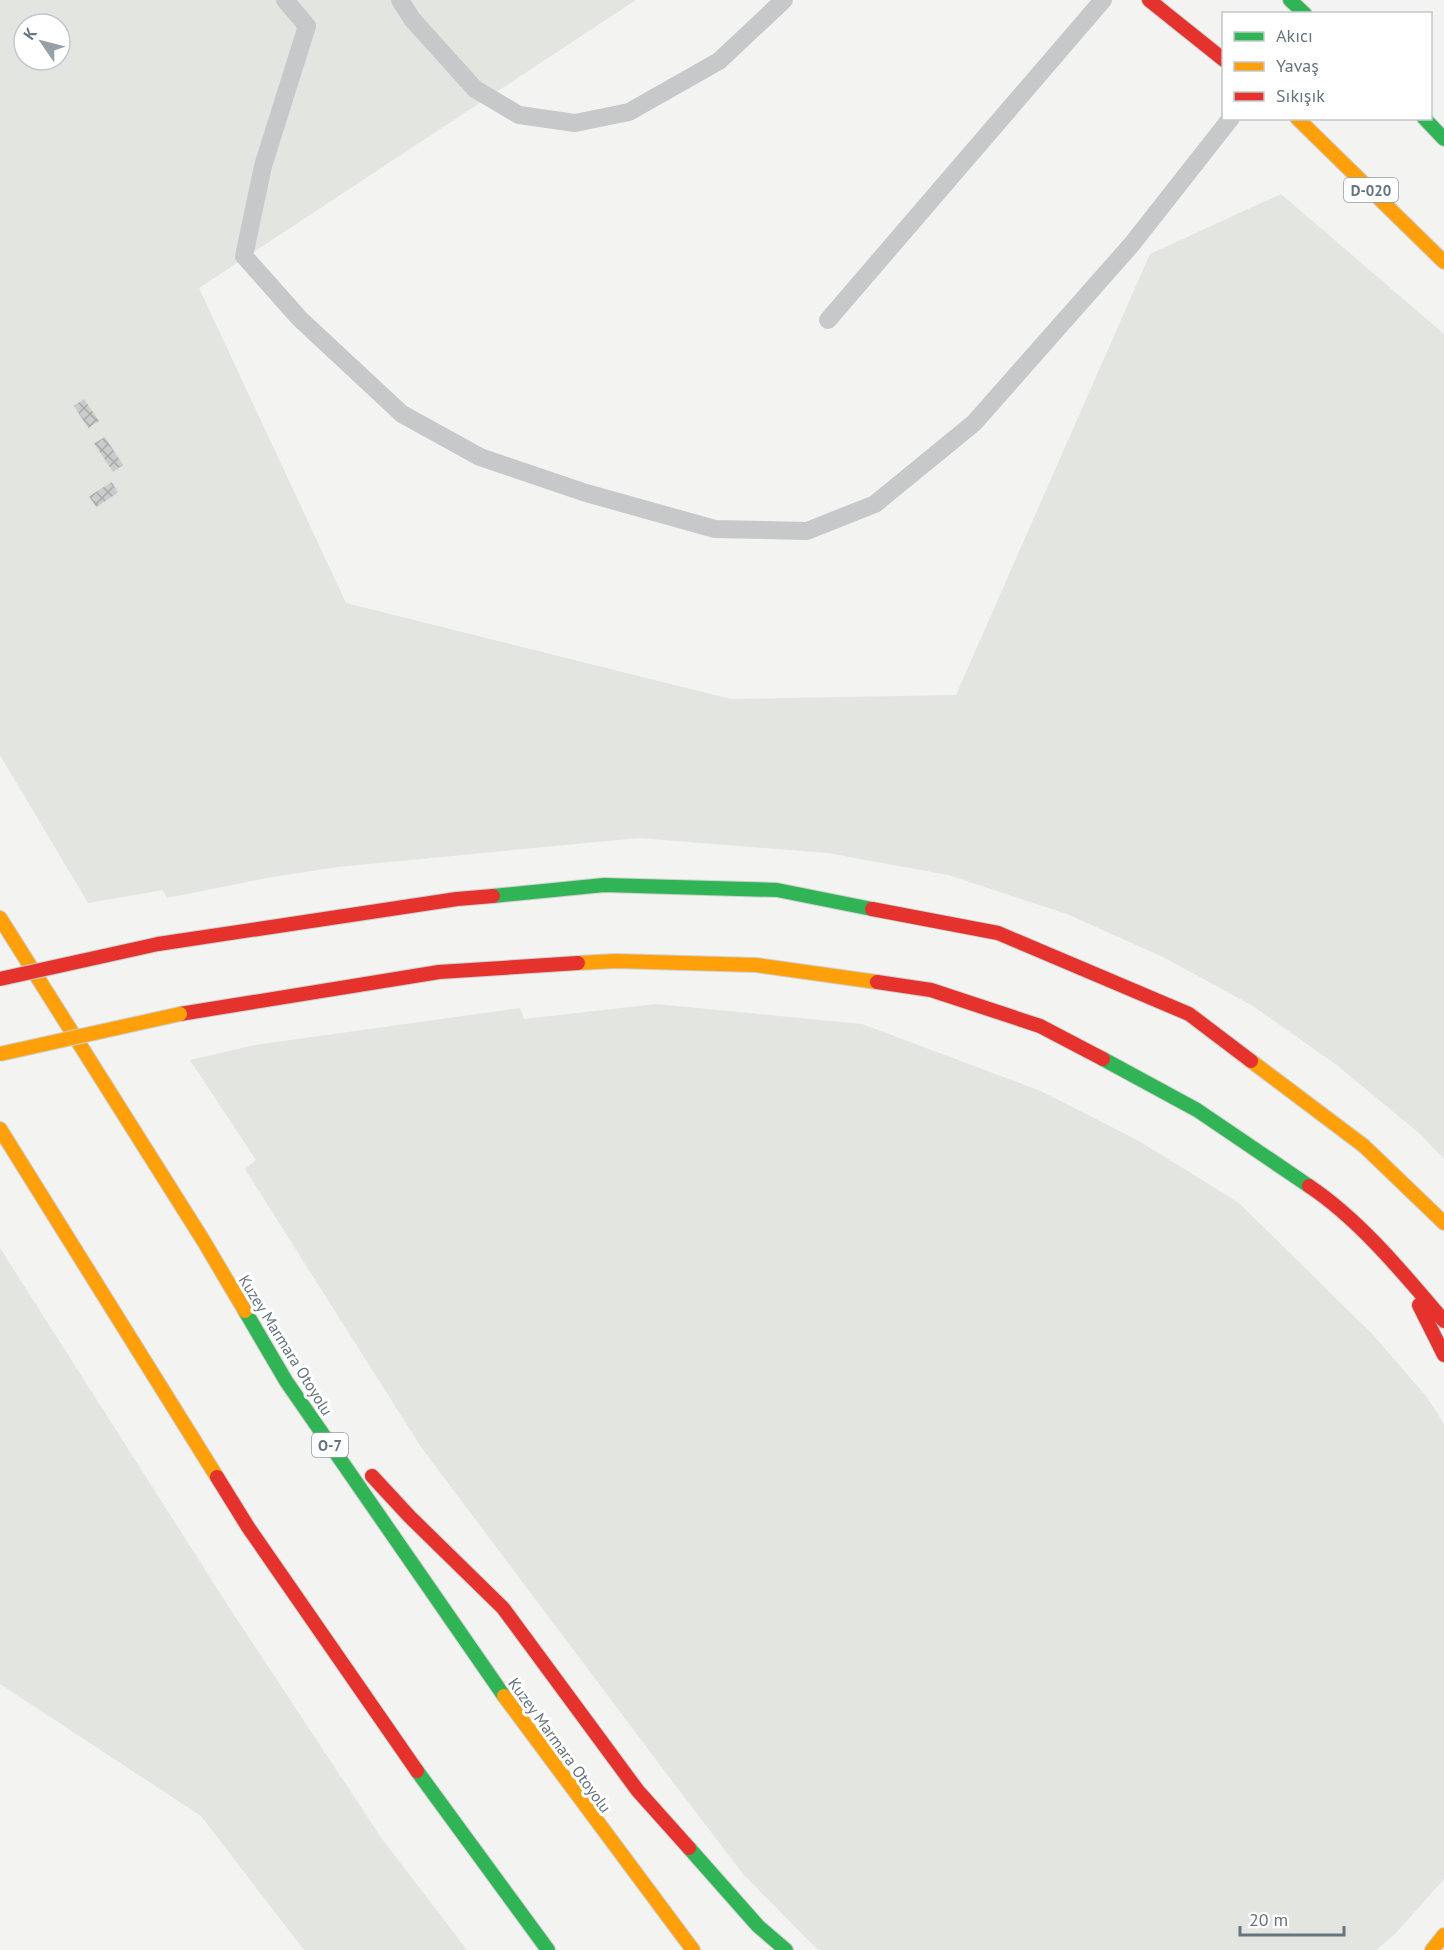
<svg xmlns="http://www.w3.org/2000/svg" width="1444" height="1950" font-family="'PT Sans',sans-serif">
  <defs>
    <pattern id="building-cross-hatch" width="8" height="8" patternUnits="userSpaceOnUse" patternTransform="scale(1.5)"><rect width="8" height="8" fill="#cacbcb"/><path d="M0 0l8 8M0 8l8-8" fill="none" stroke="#a8a9aa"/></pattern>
  </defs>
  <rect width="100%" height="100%" fill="#f3f3f1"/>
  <path fill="#e2e5e0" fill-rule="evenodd" d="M0,0H636L199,288L346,603L731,699L956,695L1150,254L1281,194L1444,334V1159L1420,1134L1338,1066L1253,1006L1163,957L1067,914L948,875L828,853L639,838L337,867L272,877L167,898L163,890L88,903L0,755ZM24,24H60V60H24Z
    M656,1004L862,1024L1041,1091L1139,1141L1239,1203L1373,1335L1426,1396L1444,1424V1879L1394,1935L1376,1950H818L743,1874L663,1769L421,1447L245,1169L256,1160L190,1060L255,1045L520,1008L524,1019Z
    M0,1248L232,1612L382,1839L467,1950H304L201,1816L0,1684Z"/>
  <path fill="url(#building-cross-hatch)" stroke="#e2e2e1" stroke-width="1.5" d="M84,398L100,421L88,429L73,406Z
    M105,436L124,465L113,473L93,443Z
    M112,481L119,493L96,508L88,496Z"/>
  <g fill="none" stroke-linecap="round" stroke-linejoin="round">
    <g stroke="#cfd0cf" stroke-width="16">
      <path id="fast" d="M1290,0L1305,14
        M1424,118L1444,139
        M493,896L604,885L777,890L872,909
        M1103,1059L1197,1110L1309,1186
        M245,1311L286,1381L504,1696
        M417,1771L548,1950
        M689,1848L758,1926L786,1950"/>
    </g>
    <g stroke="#cfd0cf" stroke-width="16">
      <path id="slow" d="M1297,118L1444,262
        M0,918L203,1240L245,1311
        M578,963L615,961L756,965L877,982
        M1251,1061L1364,1146L1444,1223
        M0,1129L217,1477
        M504,1696L693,1950
        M1432,1950L1444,1935"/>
    </g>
    <g stroke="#cfd0cf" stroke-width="16">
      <path id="jam" d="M1149,0L1224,60
        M872,909L998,933L1189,1014L1251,1061
        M158,944L457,899L493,896
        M877,982L931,990L1040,1026L1103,1059
        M180,1014L439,972L578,963
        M1309,1186C1360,1220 1404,1274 1444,1321
        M1419,1305L1444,1355
        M372,1476L410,1517L503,1608L638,1791L689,1848
        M217,1477L248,1527L417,1771"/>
    </g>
    <path stroke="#c7c8c9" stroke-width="18" d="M285,0L307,26L263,166L244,256L300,319L402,414L480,457L586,493L715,529L807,531L875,504L974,423L1132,244L1231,118
      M400,0L412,19L475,89L519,115L575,123L629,112L719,61L784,0
      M828,320L1103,0"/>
    <use href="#fast" stroke="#30b455" stroke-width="14"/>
    <use href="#slow" stroke="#ff9f0a" stroke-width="14"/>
    <use href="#jam" stroke="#e5322d" stroke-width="14"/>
    <g stroke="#cfd0cf" stroke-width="16" stroke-linecap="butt">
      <path id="slow-bridge" d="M0,1054L180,1014"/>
    </g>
    <g stroke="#cfd0cf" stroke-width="16" stroke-linecap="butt">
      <path id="jam-bridge" d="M0,979L158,944"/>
    </g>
    <use href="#slow-bridge" stroke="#ff9f0a" stroke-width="14"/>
    <use href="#jam-bridge" stroke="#e5322d" stroke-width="14"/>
  </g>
  <g text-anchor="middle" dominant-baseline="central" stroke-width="6" stroke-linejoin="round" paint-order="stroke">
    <g fill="#fff" stroke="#949ea5" stroke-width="1.5">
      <rect x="1344" y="178" width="54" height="24" rx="4.5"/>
      <rect x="312" y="1433" width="36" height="24" rx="4.5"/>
    </g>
    <g font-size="15" font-weight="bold" fill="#66747e">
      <text x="1371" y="190">D-020</text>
      <text x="330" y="1445">O-7</text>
    </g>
    <g font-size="16" fill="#66747e" stroke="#fff">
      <text transform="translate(286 1345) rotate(58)">Kuzey Marmara Otoyolu</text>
      <text transform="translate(560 1745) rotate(54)">Kuzey Marmara Otoyolu</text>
    </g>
  </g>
  <rect x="1222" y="12" width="210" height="108" fill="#ffffff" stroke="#c2c7cb" stroke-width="1.5"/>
  <rect x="1234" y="32" width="30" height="9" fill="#30b455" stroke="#c2c7cb" stroke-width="1.5"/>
  <text x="1276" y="42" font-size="18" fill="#66747e">Akıcı</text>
  <rect x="1234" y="62" width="30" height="9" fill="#ff9f0a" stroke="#c2c7cb" stroke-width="1.5"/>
  <text x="1276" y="72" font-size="18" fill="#66747e">Yavaş</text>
  <rect x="1234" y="92" width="30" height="9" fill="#e5322d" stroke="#c2c7cb" stroke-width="1.5"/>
  <text x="1276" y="102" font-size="18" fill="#66747e">Sıkışık</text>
  <g transform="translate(42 42) rotate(305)"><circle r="28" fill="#ffffff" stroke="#c2c7cb" stroke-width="1.5"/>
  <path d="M0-4.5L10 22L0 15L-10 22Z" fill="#97a0a6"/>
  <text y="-9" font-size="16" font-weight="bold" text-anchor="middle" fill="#66747e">K</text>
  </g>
  <path d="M1240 1926v9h104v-9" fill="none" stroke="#66747e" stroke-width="3"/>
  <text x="1249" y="1926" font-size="18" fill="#66747e" stroke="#ffffff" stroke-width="4.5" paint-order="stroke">20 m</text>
</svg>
